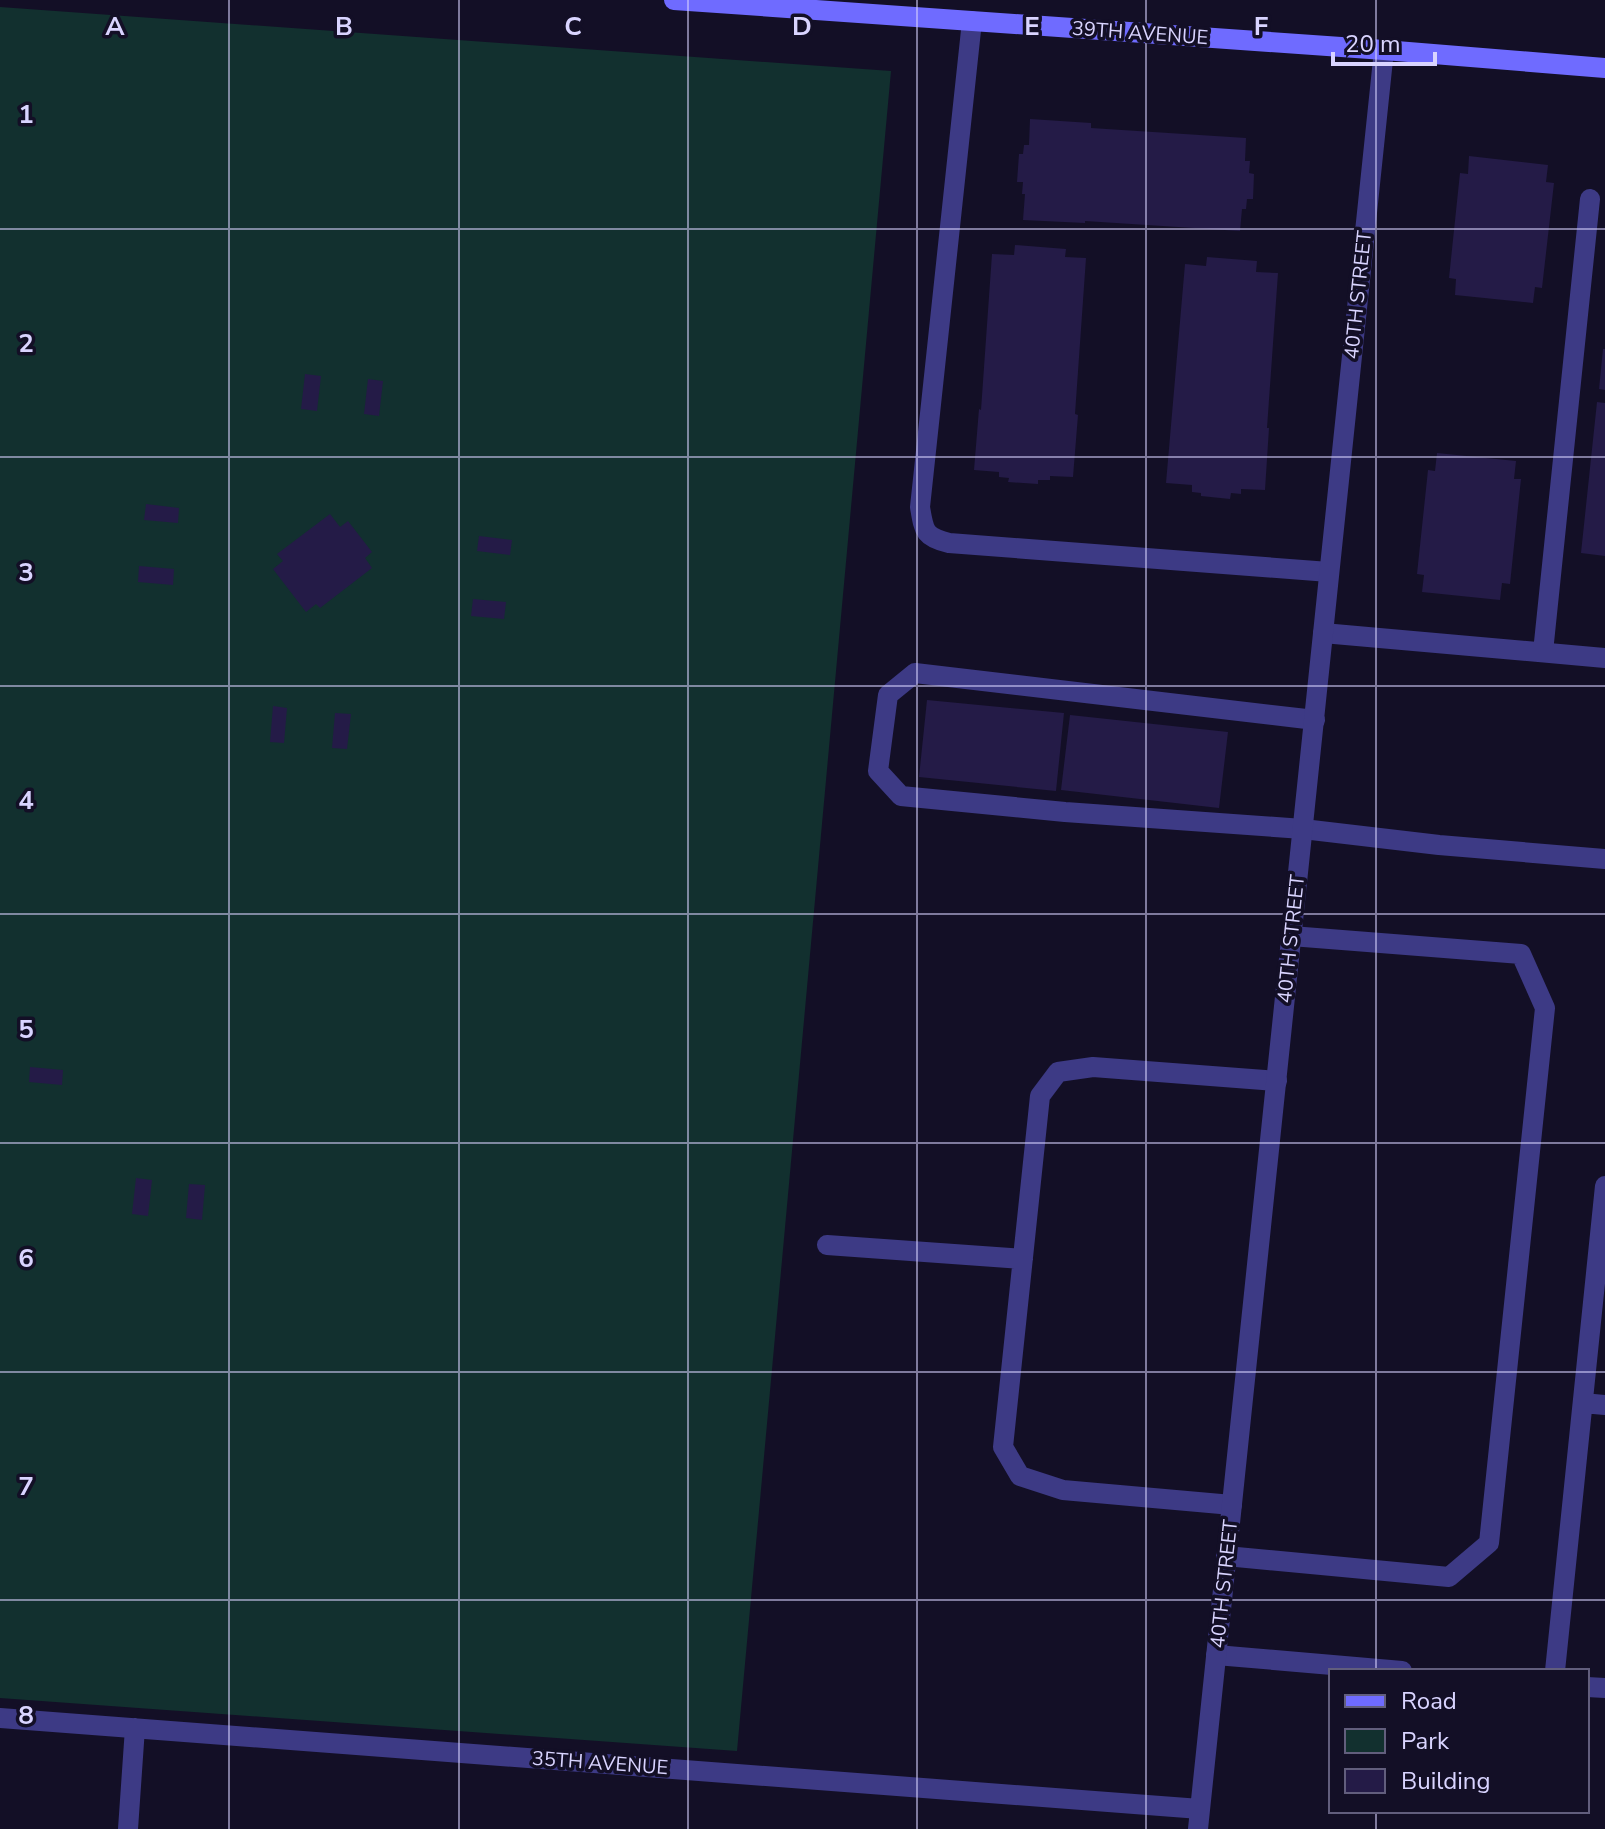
<svg xmlns="http://www.w3.org/2000/svg" width="1605" height="1829" font-family="'Nunito Sans',sans-serif">
  <rect width="100%" height="100%" fill="#130f26"/>
  <path fill="#12302f" d="M0,7L891,71L737,1751L0,1698Z"/>
  <path fill="#241b47" d="M1030,119L1091,123V128L1246,138L1245,161H1250L1249,173L1254,174L1253,199H1247L1246,209H1242L1240,231L1085,221V223L1023,220L1025,194H1022L1023,182H1017L1019,154H1023L1024,145H1029Z
    M1469,156L1548,165L1546,182L1554,183L1542,288L1535,287L1533,303L1455,295L1456,279L1449,278L1460,173L1468,174Z
    M1015,245L1066,249L1065,257L1086,258L1075,414L1078,415L1073,477L1050,476V480H1038V484L1008,482L1009,478L999,477V472L974,470L979,409L981,410L992,254L1014,255Z
    M1207,257L1257,261L1256,272L1278,273L1267,428H1269L1265,490L1241,489V494L1231,493L1230,499L1201,496V493L1192,492V485L1166,483L1185,264L1206,266Z
    M1603,349H1605V390L1599,389Z
    M305,374L321,376L317,411L301,409Z
    M368,379L383,381L379,416L364,414Z
    M1597,402L1605,403V556L1581,553Z
    M1437,453L1516,461L1514,479H1521L1510,584L1502,583L1500,600L1422,592L1424,575L1417,574L1428,470L1435,471Z
    M146,504L179,508L178,523L144,520Z
    M330,514L340,527L348,521L372,552L365,558L372,568L320,608L316,604L306,612L273,569L283,561L277,554Z
    M479,536L512,540L510,555L477,551Z
    M139,566L174,569L173,585L138,582Z
    M473,599L506,602L504,619L471,616Z
    M927,700L1064,713L1056,791L919,777Z
    M273,706L287,708L284,743L270,742Z
    M335,713L351,714L347,749L332,748Z
    M1070,715L1228,732L1219,808L1061,790Z
    M30,1067L63,1070L62,1085L29,1082Z
    M136,1178L152,1180L148,1216L132,1214Z
    M189,1184L205,1185L202,1220L186,1218Z"/>
  <g fill="none" stroke-linecap="round" stroke-linejoin="round">
    <path stroke="#3d3a85" stroke-width="20" d="M972,21L920,507C924,531 924,537 949,543L1329,572
      M1323,633L1605,658
      M1543,652L1590,199
      M1315,720L915,673L888,695L878,771L901,796L1065,812L1303,829L1439,845L1605,859
      M827,1245L1023,1259
      M1583,1403L1605,1405
      M1232,1505L1063,1490L1020,1476L1003,1447L1040,1096L1058,1072L1093,1067L1277,1081
      M1226,1556L1449,1577L1489,1543L1545,1008L1521,954L1291,936
      M1216,1655L1402,1671
      M1555,1671L1605,1186
      M1587,1687L1605,1688"/>
    <path stroke="#3d3a85" stroke-width="20" d="M0,1718L1200,1809
      M128,1829L135,1728
      M1198,1829L1384,50"/>
    <path stroke="#6f6bff" stroke-width="20" d="M674,0L1384,50L1605,68"/>
  </g>
  <path fill="none" stroke="#d9d4ff" stroke-width="2" stroke-opacity="0.55" d="M229,0V1829M459,0V1829M688,0V1829M917,0V1829M1146,0V1829M1376,0V1671M0,229H1605M0,457H1605M0,686H1605M0,914H1605M0,1143H1605M0,1372H1605M0,1600H1605M1376,1811V1829"/>
  <g text-anchor="middle" dominant-baseline="central" stroke-width="7" stroke-linejoin="round" paint-order="stroke">
    <g font-size="20" fill="#d9d4ff" stroke="#130f26">
      <text transform="translate(1140 33) rotate(4)">39TH AVENUE</text>
      <text transform="translate(1358 295) rotate(-84)">40TH STREET</text>
      <text transform="translate(1291 939) rotate(-84)">40TH STREET</text>
      <text transform="translate(1224 1584) rotate(-84)">40TH STREET</text>
      <text transform="translate(600 1763) rotate(4)">35TH AVENUE</text>
    </g>
  </g>
  <g font-size="26" text-anchor="middle" font-weight="bold" fill="#d9d4ff" stroke="#130f26" stroke-width="7" stroke-linejoin="round" paint-order="stroke">
    <text x="115" y="35">A</text>
    <text x="344" y="35">B</text>
    <text x="573" y="35">C</text>
    <text x="802" y="35">D</text>
    <text x="1032" y="35">E</text>
    <text x="1261" y="35">F</text>
    <text x="26" y="123">1</text>
    <text x="26" y="352">2</text>
    <text x="26" y="581">3</text>
    <text x="26" y="809">4</text>
    <text x="26" y="1038">5</text>
    <text x="26" y="1267">6</text>
    <text x="26" y="1495">7</text>
    <text x="26" y="1724">8</text>
  </g>
  <rect x="1329" y="1669" width="260" height="144" fill="#130f26" stroke="#625e7d" stroke-width="2"/>
  <rect x="1345" y="1695" width="40" height="12" fill="#6f6bff" stroke="#625e7d" stroke-width="2"/>
  <text x="1401" y="1709" font-size="24" fill="#d9d4ff">Road</text>
  <rect x="1345" y="1729" width="40" height="24" fill="#12302f" stroke="#625e7d" stroke-width="2"/>
  <text x="1401" y="1749" font-size="24" fill="#d9d4ff">Park</text>
  <rect x="1345" y="1769" width="40" height="24" fill="#241b47" stroke="#625e7d" stroke-width="2"/>
  <text x="1401" y="1789" font-size="24" fill="#d9d4ff">Building</text>
  <path d="M1333 52v12h102v-12" fill="none" stroke="#d9d4ff" stroke-width="4"/>
  <text x="1345" y="52" font-size="24" fill="#d9d4ff" stroke="#130f26" stroke-width="6" paint-order="stroke">20 m</text>
</svg>
